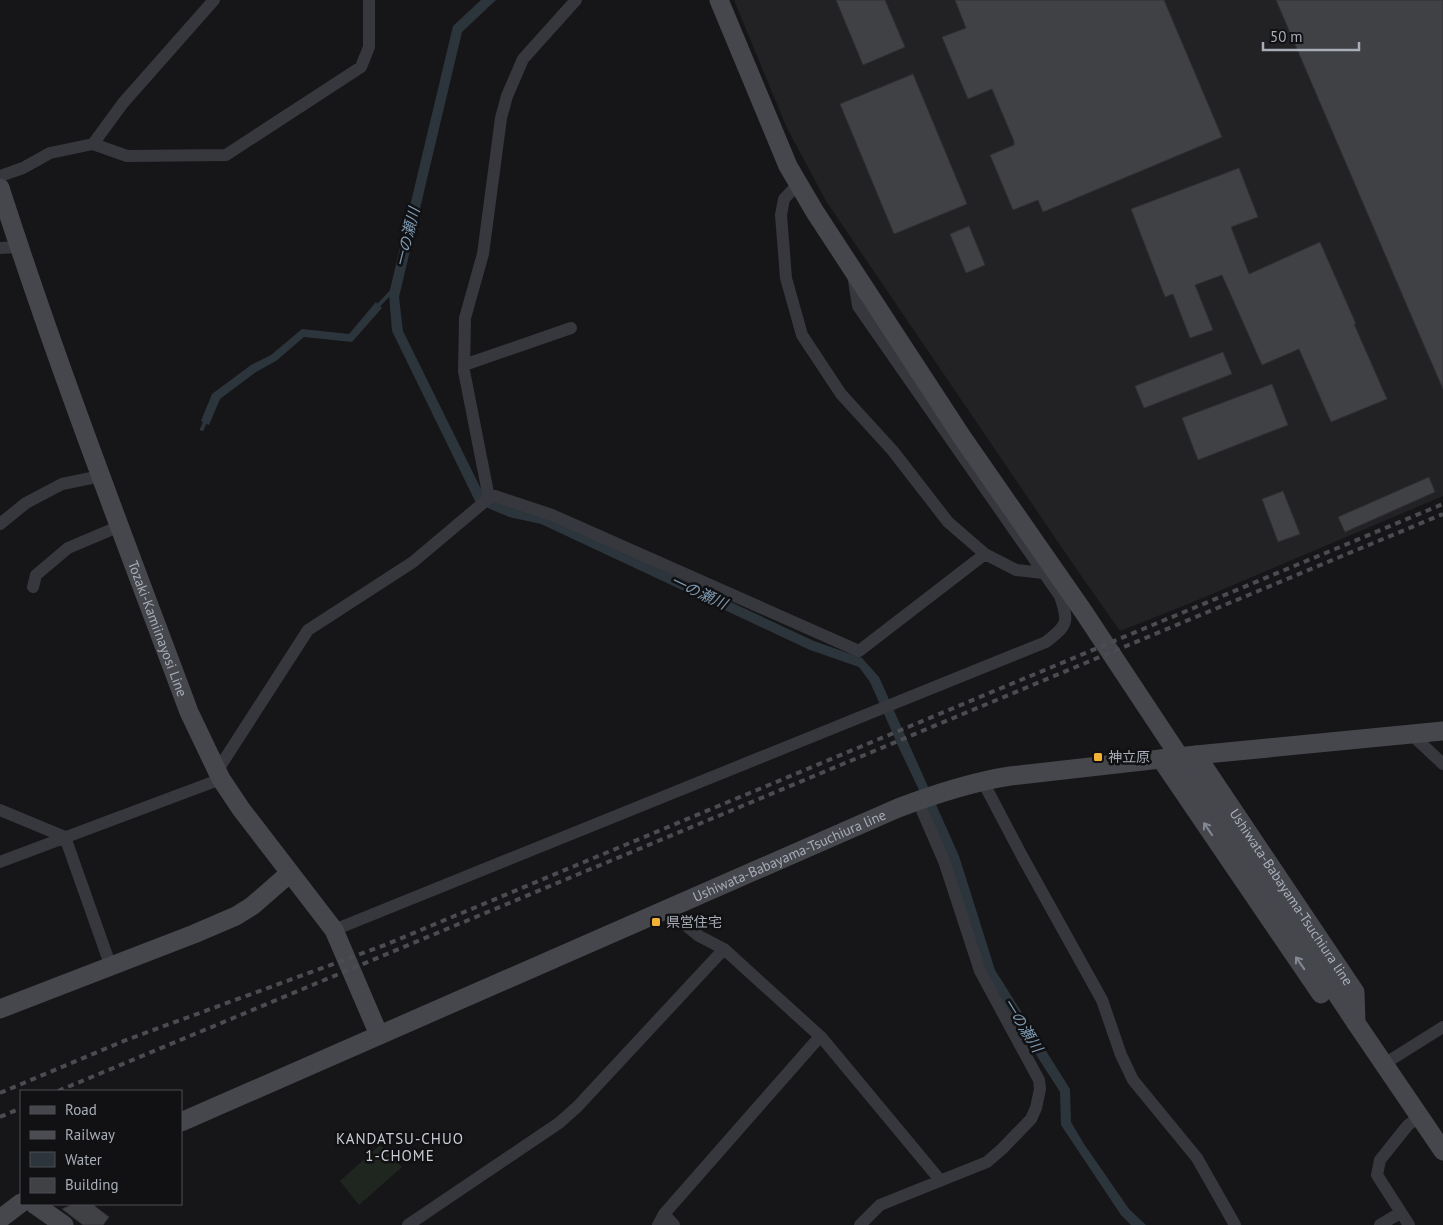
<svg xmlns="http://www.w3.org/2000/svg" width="1443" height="1225" font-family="'PT Sans','Noto Sans JP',sans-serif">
  <rect width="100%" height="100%" fill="#161618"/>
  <path fill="#222225" d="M734,0H1443V496L1193,602L1120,631L1075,567L826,201L786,126Z"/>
  <path fill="#1e261f" d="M380,1145L402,1167L359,1205L340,1181Z"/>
  <path fill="#2c353c" d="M481,0H496L462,32L399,297L403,331L484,495L543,514L814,641L862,658L879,677L959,856L995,970L1070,1089L1071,1122L1084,1144L1129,1209L1146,1225H1131L1121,1215L1061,1125L1060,1092L985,975L927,807L900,750L870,682L859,667L810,650L541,524L509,517L476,503L392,331L389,294L453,26Z
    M376,302L382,308L352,342L304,337L276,361L256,372L220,399L209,425L201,421L212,394L251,365L271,355L302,329L349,334Z"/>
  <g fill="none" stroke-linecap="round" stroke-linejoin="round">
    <path stroke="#2c353c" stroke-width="4" d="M377,307L391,292
      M202,429L206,420"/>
  </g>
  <path fill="#404145" stroke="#303034" d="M836,0H885L905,47L863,65Z
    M955,0H1164L1222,137L1043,212L1038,200L1013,210L990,155L1014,145V141L992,89L968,99L942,37L966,28Z
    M1276,0H1443V389L1426,350Z
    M913,74L967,204L894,234L840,104Z
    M1239,168L1258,217L1231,227L1249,274L1320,242L1356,324H1354L1387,399L1331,422L1299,349L1262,365L1222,275L1195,285L1213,330L1190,338L1173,294L1165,297L1131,209Z
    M969,226L985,265L966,273L950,234Z
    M1223,352L1232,374L1144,408L1135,386Z
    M1272,384L1288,425L1198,460L1182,418Z
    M1429,477L1435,492L1345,532L1338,517Z
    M1283,491L1300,534L1278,542L1262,499Z
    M73,1204H92L109,1217L103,1225H83L62,1209Z"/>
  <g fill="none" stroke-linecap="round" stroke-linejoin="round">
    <path stroke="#37383d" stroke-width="12" d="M93,144L127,156L226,155L361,67L369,47V0
      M0,176L23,168L50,153L93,144L123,103L214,0
      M798,184L784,199L781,215L786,278L802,335L841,394L893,451L948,522L985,554L1016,570L1043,573
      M0,248L19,247
      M464,365L571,328
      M489,494L552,515L859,651L985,554
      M0,524L26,503L62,484L101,476
      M33,587L36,575L68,548L120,526
      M1411,734L1443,764
      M216,770L221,765L308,630L413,562L489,498L464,371L465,318L483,254L501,118L507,96L523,59L576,0
      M982,780L1022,856L1102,1000L1121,1055L1133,1080L1197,1158L1235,1225
      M0,810L65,837L111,967
      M0,862L221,779
      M667,910L699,936L724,949L822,1038L940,1180
      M334,930L1046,642C1068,625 1069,622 1060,596L858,306L853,274
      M1384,1064L1443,1027
      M664,1214L674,1225
      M408,1225L559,1123L577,1107L724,949
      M658,1225L664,1214L816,1041L822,1038
      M860,1225L880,1205L987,1162L1002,1149L1031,1119L1036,1108L1040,1089L1039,1080L980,971L944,861L918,801
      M1380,1225L1400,1213
      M1409,1225L1377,1175L1380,1160L1408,1125L1419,1117"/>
    <g stroke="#45474d" stroke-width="19">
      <path d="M719,0L788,166L815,212L962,437L1083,611L1356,1023L1443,1151"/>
      <path id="s1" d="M0,188C57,365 124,538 189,712L221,779L241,809L334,930L379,1035"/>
      <path id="s2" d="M1196,755L1355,992L1356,1023"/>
      <path d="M1161,759L1321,994"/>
      <path d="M0,1009L194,934L236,916L252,906L290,873"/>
      <path id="s3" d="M181,1122L898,808C935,794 971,782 1010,776L1196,755L1443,731"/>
      <path d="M34,1204L64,1225"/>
      <path d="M0,1219L21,1203"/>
    </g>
    <path stroke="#4a4c52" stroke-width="4" stroke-dasharray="6 5" stroke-linecap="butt" d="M58,1091L1443,514
      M0,1093L126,1040L385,945L1443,504
      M0,1117L21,1108"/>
  </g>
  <defs><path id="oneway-shaft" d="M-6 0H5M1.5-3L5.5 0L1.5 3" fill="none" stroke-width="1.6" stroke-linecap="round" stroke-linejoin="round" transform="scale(1.25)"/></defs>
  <g stroke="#858993">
    <use href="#oneway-shaft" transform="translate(1208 829) rotate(-124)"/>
    <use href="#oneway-shaft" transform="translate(1300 963) rotate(-125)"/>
  </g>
  <g fill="#f2b134" stroke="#111113" stroke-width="2">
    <rect x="1093" y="752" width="10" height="10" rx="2.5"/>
    <rect x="651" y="917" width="10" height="10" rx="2.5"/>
  </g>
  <g text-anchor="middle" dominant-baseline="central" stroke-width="5" stroke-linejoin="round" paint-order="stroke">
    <g font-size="14" fill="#a8adb8" stroke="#111113">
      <text stroke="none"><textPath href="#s1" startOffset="468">Tozaki-Kamiinayosi Line</textPath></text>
      <text stroke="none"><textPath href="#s3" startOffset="664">Ushiwata-Babayama-Tsuchiura line</textPath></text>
      <text stroke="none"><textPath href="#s2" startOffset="171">Ushiwata-Babayama-Tsuchiura line</textPath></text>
    </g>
    <g font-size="14" fill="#a8adb8" stroke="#111113" text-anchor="start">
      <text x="1108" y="757">神立原</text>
      <text x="666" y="922">県営住宅</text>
    </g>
    <g font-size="15" font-style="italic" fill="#7f9bb3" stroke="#111113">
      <text transform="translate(407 237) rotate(-76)">一の瀬川</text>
      <text transform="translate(699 592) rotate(25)">一の瀬川</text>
      <text transform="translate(1023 1025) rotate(58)">一の瀬川</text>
    </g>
    <g font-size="15" letter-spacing="1" fill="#c9ccd4" stroke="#111113">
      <text x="400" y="1138">KANDATSU-CHUO<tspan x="400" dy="17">1-CHOME</tspan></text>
    </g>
  </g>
  <rect x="20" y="1090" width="162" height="115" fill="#111113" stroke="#4d4f55"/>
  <rect x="30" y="1106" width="25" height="8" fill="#45474d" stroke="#4d4f55"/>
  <text x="65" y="1115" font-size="15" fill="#a8adb8">Road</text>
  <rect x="30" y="1131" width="25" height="8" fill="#4a4c52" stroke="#4d4f55"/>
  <text x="65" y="1140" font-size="15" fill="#a8adb8">Railway</text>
  <rect x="30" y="1152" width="25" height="15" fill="#2c353c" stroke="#4d4f55"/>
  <text x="65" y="1165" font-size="15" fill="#a8adb8">Water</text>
  <rect x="30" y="1178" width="25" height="15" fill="#404145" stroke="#4d4f55"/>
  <text x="65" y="1190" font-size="15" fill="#a8adb8">Building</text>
  <path d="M1263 42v8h96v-8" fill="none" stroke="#a8adb8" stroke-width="2.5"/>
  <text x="1270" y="42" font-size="15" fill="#a8adb8" stroke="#111113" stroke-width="4" paint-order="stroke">50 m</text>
</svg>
